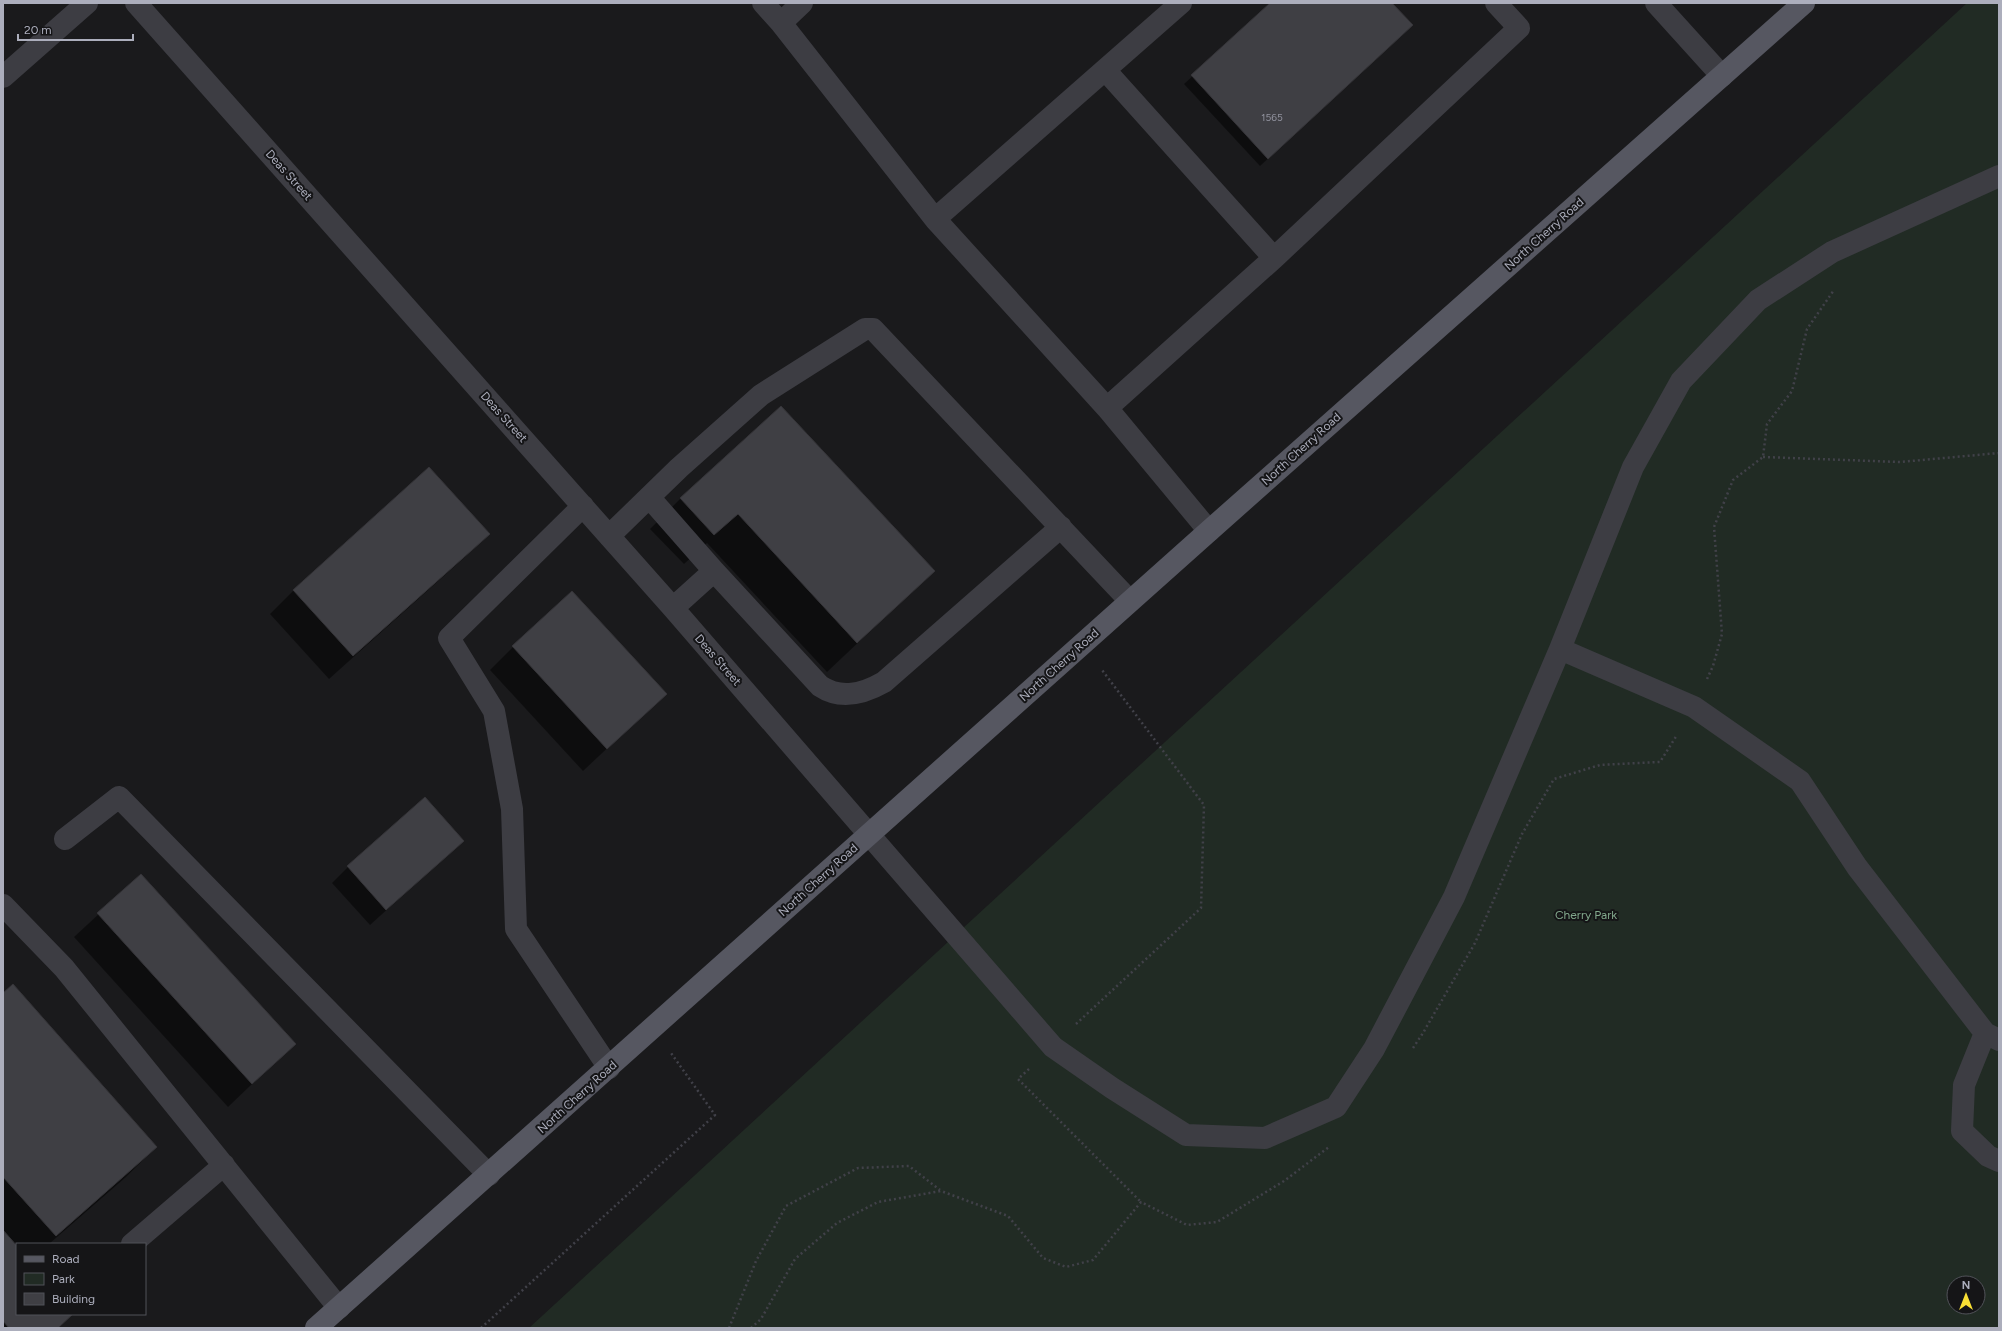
<svg xmlns="http://www.w3.org/2000/svg" width="2002" height="1331" font-family="Figtree,sans-serif">
  <rect width="100%" height="100%" fill="#1a1a1c"/>
  <path fill="#212b24" fill-rule="evenodd" d="M1967,3H1999V1328H529ZM1954,1283H1978V1307H1954Z"/>
  <path fill="#0007" d="M1272,3H1391L1404,33L1260,166L1184,84Z
    M781,407L934,571L827,672L707,543L684,564L650,529L680,499Z
    M429,469L488,534L465,557L329,679L270,614L293,591Z
    M513,647L665,694L583,771L490,670Z
    M463,841L370,925L332,883L348,867Z
    M141,875L294,1044L228,1107L74,937Z
    M3,994L156,1147L126,1177L49,1244H17V1314H72L58,1328H3Z"/>
  <path fill="#3f3f44" stroke="#353438" d="M1270,3H1392L1413,25L1268,159L1191,75Z
    M781,406L935,571L857,643L738,514L714,535L680,498Z
    M429,467L490,534L353,656L293,590Z
    M572,591L667,694L607,749L512,646Z
    M425,797L464,841L386,910L347,866Z
    M141,874L296,1044L252,1084L97,913Z
    M13,984L157,1147L56,1236L3,1177V993Z
    M3,1230L17,1246V1314H73L58,1328H9L3,1321Z"/>
  <g fill="none" stroke-linecap="round" stroke-linejoin="round">
    <path stroke="#414149" stroke-width="2.5" stroke-dasharray="2 3" stroke-linecap="butt" d="M1763,457L1900,462L1999,453
      M1707,679L1713,666L1722,634L1714,527L1733,480L1763,457L1767,424L1792,391L1807,329L1834,290
      M1076,1024L1201,908L1204,805L1102,670
      M1413,1048L1423,1033L1475,943L1522,834L1554,779L1600,765L1660,762L1677,735
      M1029,1069L1018,1079L1141,1202
      M481,1328L715,1115L671,1053
      M729,1328L756,1261L786,1206L858,1168L909,1166L940,1190
      M751,1328L761,1319L795,1259L837,1223L878,1202L941,1191L1008,1216L1043,1258L1066,1267L1093,1260L1141,1202L1187,1225L1217,1222L1284,1181L1329,1147"/>
    <path stroke="#3d3d43" stroke-width="22" d="M136,3L673,608L1053,1047L1112,1088L1186,1135L1265,1138L1336,1107L1374,1049L1454,897L1560,649L1633,467L1681,381L1758,300L1832,252L1999,176
      M763,3L781,23
      M802,3L781,23L935,219L1181,3
      M1656,3L1722,76
      M1106,71L1274,258
      M3,77L87,3
      M935,219L1107,408L1209,531
      M1107,408L1274,258L1519,28L1496,3
      M649,497L714,571L673,608
      M583,506L449,638L494,711L512,809L516,929L609,1068
      M609,536L679,468L761,395L865,329H873L1130,601
      M714,571L820,686C841,700 863,694 884,682L1061,527
      M1560,649L1694,707L1800,781L1857,867L1985,1033L1999,1040
      M65,839L119,797L489,1175
      M3,905L64,968L339,1308
      M1985,1033L1964,1085L1962,1131L1988,1156L1999,1161
      M132,1244L224,1165"/>
    <path stroke="#565761" stroke-width="22" d="M316,1328L1209,531L1804,3"/>
  </g>
  <g text-anchor="middle" dominant-baseline="central" stroke-width="4" stroke-linejoin="round" paint-order="stroke">
    <g font-size="10" fill="#91929e">
      <text x="1272" y="117">1565</text>
    </g>
    <g font-size="12" fill="#acaebc" stroke="#151517">
      <text transform="translate(289 175) rotate(48)">Deas Street</text>
      <text transform="translate(1544 234) rotate(-42)">North Cherry Road</text>
      <text transform="translate(504 417) rotate(48)">Deas Street</text>
      <text transform="translate(1301 449) rotate(-42)">North Cherry Road</text>
      <text transform="translate(718 660) rotate(49)">Deas Street</text>
      <text transform="translate(1059 665) rotate(-42)">North Cherry Road</text>
      <text transform="translate(818 880) rotate(-42)">North Cherry Road</text>
      <text transform="translate(577 1097) rotate(-42)">North Cherry Road</text>
    </g>
    <g font-size="12" fill="#82a88c" stroke="#151517">
      <text x="1586" y="915">Cherry Park</text>
    </g>
  </g>
  <rect width="2002" height="1331" fill="none" stroke="#acaebc" stroke-width="8"/>
  <rect x="16" y="1243" width="130" height="72" fill="#151517" stroke="#515259"/>
  <rect x="24" y="1256" width="20" height="6" fill="#565761" stroke="#515259"/>
  <text x="52" y="1263" font-size="12" fill="#acaebc">Road</text>
  <rect x="24" y="1273" width="20" height="12" fill="#212b24" stroke="#515259"/>
  <text x="52" y="1283" font-size="12" fill="#acaebc">Park</text>
  <rect x="24" y="1293" width="20" height="12" fill="#3f3f44" stroke="#515259"/>
  <text x="52" y="1303" font-size="12" fill="#acaebc">Building</text>
  <g transform="translate(1966 1295)"><circle r="19" fill="#151517" stroke="#515259"/>
  <path d="M0-3L7 15L0 10L-7 15Z" fill="#f9df35"/>
  <text y="-6" font-size="11" font-weight="bold" text-anchor="middle" fill="#acaebc">N</text>
  </g>
  <path d="M18 34v6h115v-6" fill="none" stroke="#acaebc" stroke-width="2"/>
  <text x="24" y="34" font-size="12" fill="#acaebc" stroke="#151517" stroke-width="3" paint-order="stroke">20 m</text>
</svg>
